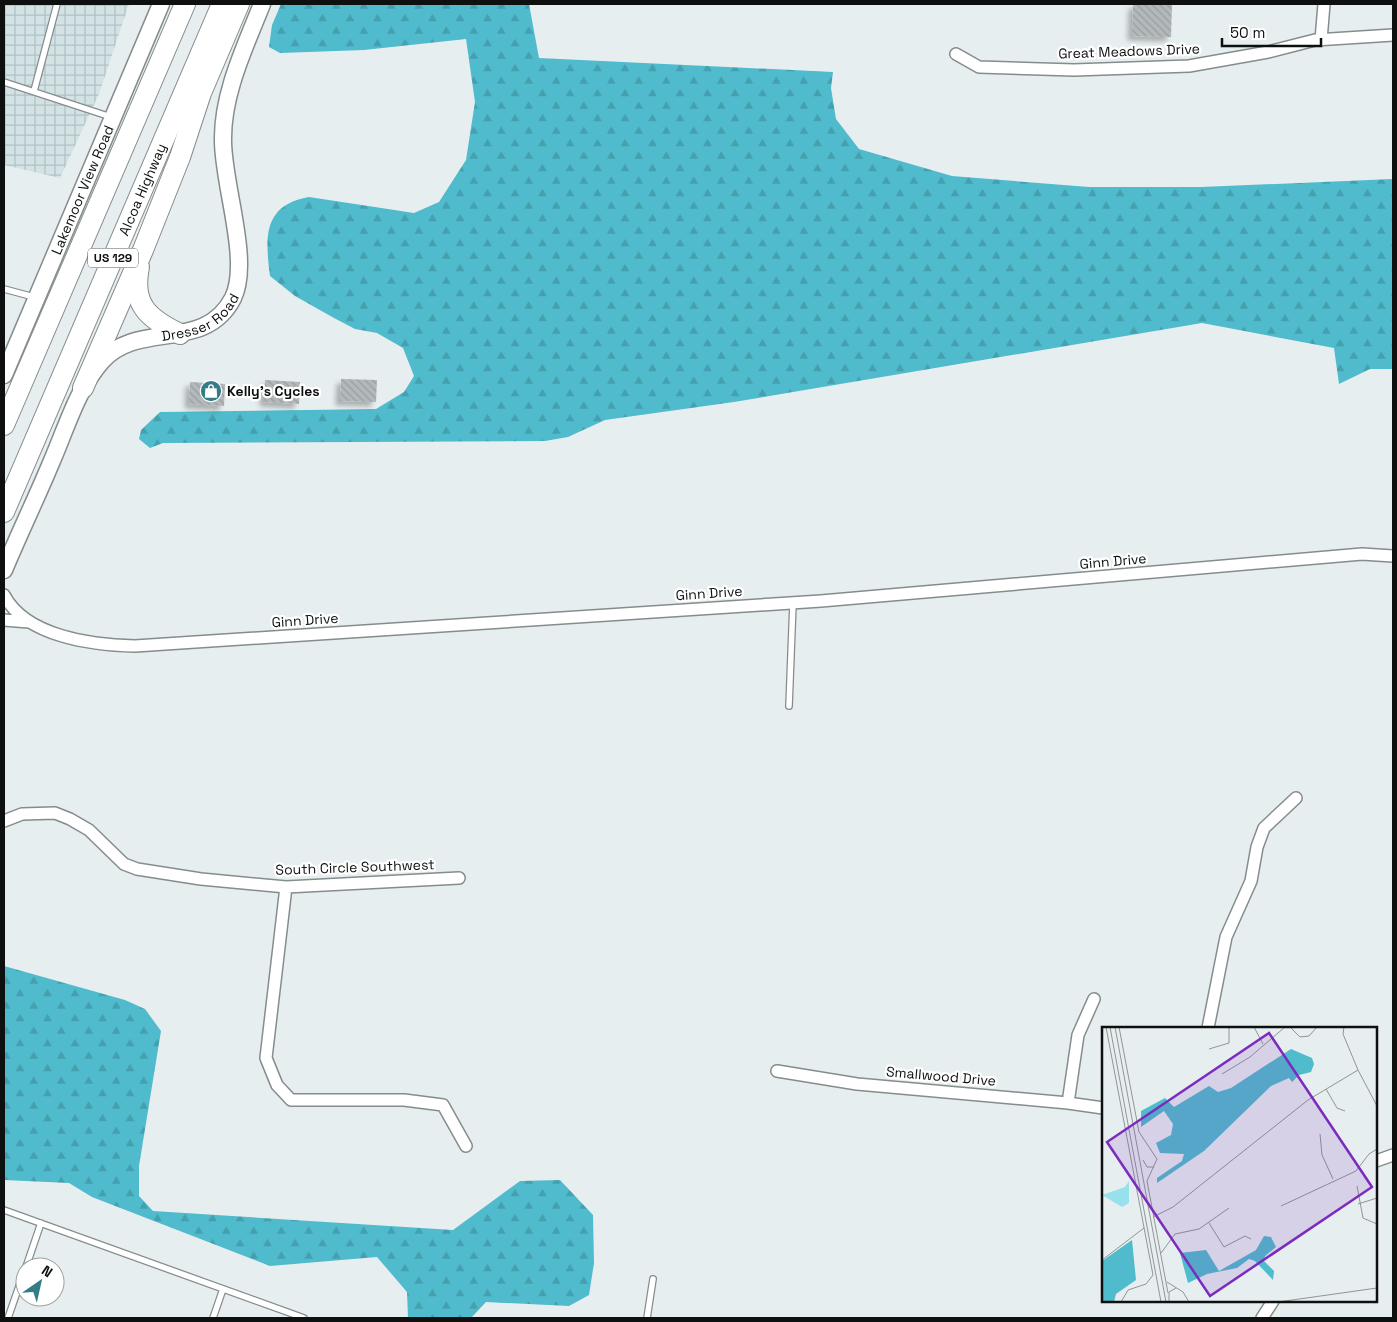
<svg xmlns="http://www.w3.org/2000/svg" width="1397" height="1322" font-family="'Space Grotesk',sans-serif">
  <defs>
    <pattern id="industrial-grid" width="8" height="8" patternUnits="userSpaceOnUse" patternTransform="scale(1.25)"><rect width="8" height="8" fill="#d2e2e5"/><path d="M0 4h8M4 0v8" fill="none" stroke="#b3c1c3"/></pattern>
    <pattern id="forest-firs" width="22" height="20" patternUnits="userSpaceOnUse" patternTransform="scale(1.25)"><rect width="22" height="20" fill="#4fbbcc"/><path d="M5 1l3.5 6h-7zM16 11l3.5 6h-7z" fill="#44a0ae"/></pattern>
    <pattern id="building-back-hatch" width="6" height="6" patternUnits="userSpaceOnUse" patternTransform="scale(1.25)"><rect width="6" height="6" fill="#b3b9ba"/><path d="M-1 5l2 2M0 0l6 6M5-1l2 2" fill="none" stroke="#999e9f"/></pattern>
    <filter id="shadow"><feDropShadow dx="-4.5" dy="4.5" stdDeviation="2.5" flood-color="#0004"/></filter>
  </defs>
  <rect width="100%" height="100%" fill="#e7eeef"/>
  <path fill="url(#industrial-grid)" d="M4,4H129L99,94L60,178L4,165Z"/>
  <path fill="url(#forest-firs)" d="M281,4H529L539,58L833,72L831,88L836,119L859,149L952,176L1089,187H1201L1393,179V369H1370L1339,384L1334,348L1202,323L734,402L605,420L568,437L545,441L163,443L150,448L139,439L141,430L160,412L376,409L404,392L414,376L403,348L377,333L355,329L334,318L295,296L270,276C265,237 263,205 309,197L414,213L439,202L466,160L475,102L466,39L364,50L280,53L269,47L272,25Z
    M4,966L125,1000L145,1009L161,1031L139,1166V1196L153,1211L453,1230L520,1181L560,1180L593,1215L594,1263L589,1295L569,1306L486,1302L471,1318H408L407,1292L377,1257L270,1266L92,1197L69,1183L4,1180Z"/>
  <path fill="url(#building-back-hatch)" filter="url(#shadow)" d="M1133,4H1172L1171,37L1132,36Z
    M341,379L377,380L376,402L340,401Z
    M265,380L300,382L299,404L264,402Z
    M190,382L225,384L224,406L189,404Z"/>
  <g fill="none" stroke-linecap="round" stroke-linejoin="round">
    <g stroke="#858c8d" stroke-width="8">
      <path id="lane" d="M4,82L111,117
        M34,91L57,4
        M4,289L34,297
        M789,706L793,603
        M4,1210L304,1318
        M26,1267L41,1223
        M8,1318L25,1269
        M213,1318L223,1289
        M647,1318L653,1279"/>
    </g>
    <g stroke="#858c8d" stroke-width="14">
      <path id="street" d="M1321,40L1324,4
        M956,54L979,67L1074,70L1189,66L1268,52L1315,40L1393,35
        M4,595C26,637 93,645 135,646L821,601L1362,554L1393,556
        M4,620L29,622
        M4,821L22,814L55,813L70,819L89,830L124,864L137,869L201,879L286,887L459,878
        M286,887L266,1058L277,1085L291,1100H404L443,1105L466,1146
        M1208,1028L1226,937L1251,881L1257,847L1264,828L1296,798
        M777,1071L857,1084L1068,1103L1103,1108
        M1068,1103L1078,1035L1094,999
        M1376,1161L1393,1155
        M1262,1318L1273,1301"/>
    </g>
    <g stroke="#858c8d" stroke-width="19">
      <g id="secondary">
        <path id="s1" d="M4,375L161,4"/>
        <path id="s2" d="M4,570C19,534 36,499 51,463C66,429 77,389 102,361C138,320 205,353 233,298C251,261 223,185 223,141C222,94 245,47 262,4"/>
      </g>
    </g>
    <g stroke="#858c8d" stroke-width="22">
      <g id="highway">
        <path d="M139,267C131,305 149,319 180,334"/>
        <path d="M83,388L143,250L180,157L201,93L239,4"/>
        <path d="M4,425L185,4"/>
        <path id="s3" d="M4,512L222,4"/>
      </g>
    </g>
    <use href="#lane" stroke="#fff" stroke-width="5.5"/>
    <use href="#street" stroke="#fff" stroke-width="11"/>
    <use href="#secondary" stroke="#fff" stroke-width="16"/>
    <use href="#highway" stroke="#fff" stroke-width="20"/>
  </g>
  <defs>
    <g id="shop-disc" transform="scale(1.125)"><circle r="9.5" fill="#357c86" stroke="#fff"/><path d="M-5-2.5h2.3a2.7 3.5 0 0 1 5.4 0H5L5.5 6h-11ZM-1.5-2.5h3a1.5 2.3 0 0 0-3 0Z" fill="#fff"/></g>
  </defs>
  <g fill-rule="evenodd">
    <use href="#shop-disc" x="211" y="391"/>
  </g>
  <g text-anchor="middle" dominant-baseline="central" stroke-width="4.5" stroke-linejoin="round" paint-order="stroke">
    <rect fill="#fff" stroke="#565858" stroke-width="1" x="88" y="248.5" width="50" height="19" rx="4"/>
    <g font-size="12" font-weight="bold" fill="#0e1010">
      <text x="113" y="258">US 129</text>
    </g>
    <g font-size="14" fill="#0e1010" stroke="#fff">
      <text transform="translate(1129 51) rotate(-2)">Great Meadows Drive</text>
      <text stroke="none"><textPath href="#s1" startOffset="201">Lakemoor View Road</textPath></text>
      <text stroke="none"><textPath href="#s3" startOffset="351">Alcoa Highway</textPath></text>
      <text stroke="none"><textPath href="#s2" startOffset="342">Dresser Road</textPath></text>
      <text transform="translate(1113 561) rotate(-5)">Ginn Drive</text>
      <text transform="translate(709 593) rotate(-4)">Ginn Drive</text>
      <text transform="translate(305 620) rotate(-4)">Ginn Drive</text>
      <text transform="translate(355 867) rotate(-2)">South Circle Southwest</text>
      <text transform="translate(941 1076) rotate(5)">Smallwood Drive</text>
    </g>
    <g font-size="14" font-weight="bold" fill="#0e1010" stroke="#fff" text-anchor="start">
      <text x="227" y="391">Kelly's Cycles</text>
    </g>
  </g>
  <g transform="translate(1102 1027)">
    <rect width="275" height="275" fill="#e7eeef"/>
    <path d="M189,22L210,31L212,37L209,45L197,48L190,55L187,51L169,59L102,124L55,156V151L80,134L82,127L58,126L54,116L69,108L71,97L62,84L39,100V84L63,71L72,80L107,59L116,65L129,61ZM162,209L169,210L174,220L163,229L162,234L172,244L171,253L153,234L147,232L135,241L105,247L86,256L78,226L104,223L117,244L154,223ZM30,213L34,253L14,267L12,275H0V234Z" fill="#4fbbcc"/>
    <path d="M27,154V176L20,180L0,168L23,160Z" fill="#97e1ed"/>
    <path fill="none" stroke="#909596" stroke-width="1" d="M4,0L51,248L44,257L26,263L19,275M8,0L59,275M13,0L64,275M17,0L37,105L55,132L45,154L66,266M152,0L161,17M188,0L198,10L207,9L215,0M242,0L241,7L256,43L275,79M107,22L127,16V0M120,47L148,30L183,0M224,62L235,81L243,84M218,107L220,128L231,152M41,133L45,140H52M255,159L261,191L275,197M256,177L275,171M179,179L254,144L267,127L275,122M51,190L71,180L206,73L256,43M107,196L122,220L143,209L149,212M59,226L73,207L97,202L127,181M0,233L42,201M65,255L81,265L87,275M67,275V265L74,261M176,275L275,261"/>
    <path fill="#7b2cbf" fill-opacity="0.15" stroke="#7b2cbf" stroke-width="2.5" d="M167,6L270,160L108,269L5,115Z"/>
    <rect width="275" height="275" fill="none" stroke="#0e1010" stroke-width="2.5"/>
  </g>
  <rect width="1397" height="1322" fill="none" stroke="#0e1010" stroke-width="10"/>
  <g transform="translate(40 1282) rotate(34)"><circle r="24" fill="#ffffff" stroke="#9f9f9f"/>
  <path d="M0-4L9 19L0 12L-9 19Z" fill="#357c86"/>
  <text y="-8" font-size="14" font-weight="bold" text-anchor="middle" fill="#0e1010">N</text>
  </g>
  <path d="M1222 38v8h99v-8" fill="none" stroke="#0e1010" stroke-width="2.5"/>
  <text x="1230" y="38" font-size="15" fill="#0e1010" stroke="#ffffff" stroke-width="4" paint-order="stroke">50 m</text>
</svg>
